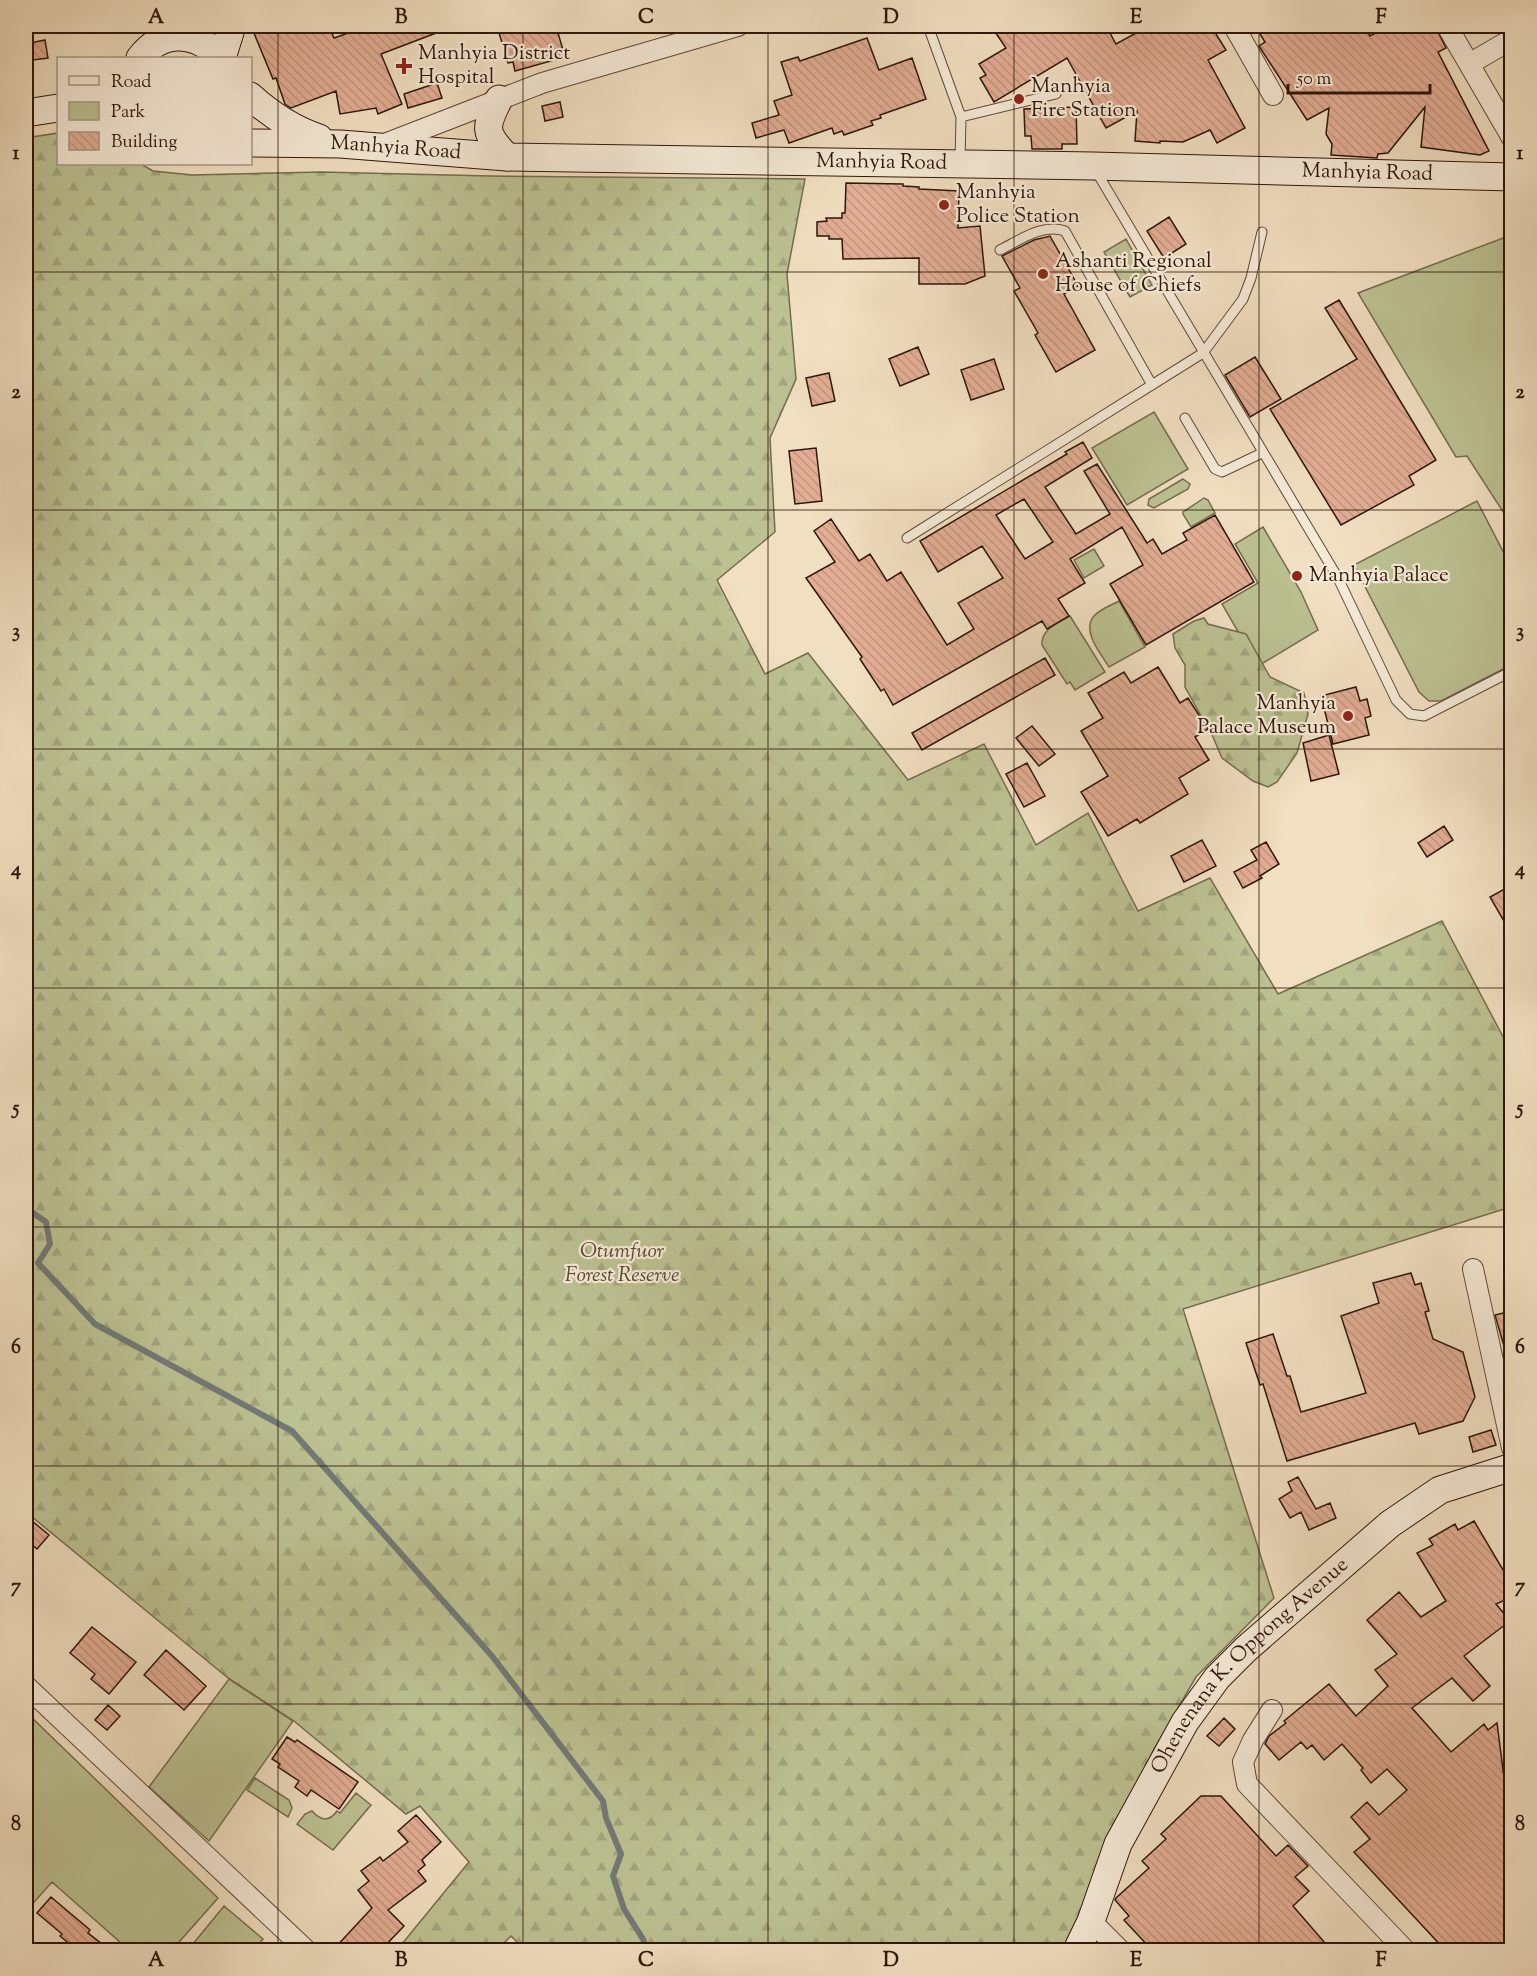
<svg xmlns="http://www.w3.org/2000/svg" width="1537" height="1976" font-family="'Sorts Mill Goudy',serif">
  <defs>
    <pattern id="forest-firs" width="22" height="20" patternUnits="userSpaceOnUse" patternTransform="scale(1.5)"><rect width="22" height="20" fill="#bcc192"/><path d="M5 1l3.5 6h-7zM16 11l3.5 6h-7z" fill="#a2a57d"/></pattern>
    <pattern id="building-back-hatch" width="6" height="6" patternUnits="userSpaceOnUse" patternTransform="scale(1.5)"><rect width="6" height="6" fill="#e2ad94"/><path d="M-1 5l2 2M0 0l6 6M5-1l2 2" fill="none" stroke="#c2947e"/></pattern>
  </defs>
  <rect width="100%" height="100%" fill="#f1dfc1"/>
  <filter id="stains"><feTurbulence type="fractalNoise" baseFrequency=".00333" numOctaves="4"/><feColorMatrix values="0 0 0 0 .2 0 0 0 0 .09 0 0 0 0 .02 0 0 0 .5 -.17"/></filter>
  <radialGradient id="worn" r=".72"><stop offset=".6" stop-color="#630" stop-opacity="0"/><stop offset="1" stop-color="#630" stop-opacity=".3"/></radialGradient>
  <path fill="#bcc192" stroke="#756c4e" stroke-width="1.5" d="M1511,235V524L1467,456L1456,457L1358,293Z
    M1126,239L1152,285L1130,297L1104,252Z
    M1154,412L1188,469L1127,505L1092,448Z
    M1183,479L1190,484L1188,489L1154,508L1148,505L1149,499Z
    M1204,498L1208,500L1215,513L1191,527L1183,514V512Z
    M1477,501L1511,567V665L1441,701H1429L1419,692L1354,565Z
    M1263,527L1301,592L1318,630L1258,666L1222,604L1258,583L1235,544Z
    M1094,549L1104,566L1084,578L1074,560Z
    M1119,601L1145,647L1109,667C1101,654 1081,631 1094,616C1100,609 1112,605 1119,601Z
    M1070,616L1105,672L1075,690L1070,682L1067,684L1042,645C1041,629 1058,623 1070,616Z
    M229,1679L293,1721L209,1841L149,1787Z
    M27,1713L218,1898L172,1950H129L52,1882L26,1911V1715Z
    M255,1778L289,1800L292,1808L288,1817L247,1790Z
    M356,1793L371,1805L333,1850L297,1824L305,1814L312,1811C321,1821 329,1822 337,1811L340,1813Z
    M224,1906L263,1939L254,1950H188Z"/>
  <path fill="url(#forest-firs)" stroke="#756c4e" stroke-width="1.5" d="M58,133V164H141L153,171L192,175L321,172L490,176L805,179L787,274L796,379L770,438L775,532L717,580L765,674L808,653L908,780L984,744L1036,845L1088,813L1138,911L1210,878L1278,994L1442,921L1511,1052V1207L1183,1309L1274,1598L1196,1677L1154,1749L1095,1873L1069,1950H525L511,1936L497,1950H397L469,1862L420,1806L406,1814L294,1721L228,1678L26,1512V138Z
    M1204,618L1208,624L1246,634L1270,677L1304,693L1308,714L1297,753L1277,782L1268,787L1253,781L1222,758L1213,737L1185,687V665L1175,648L1173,634L1194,621Z"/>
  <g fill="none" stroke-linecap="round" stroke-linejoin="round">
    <path stroke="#727975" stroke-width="6" d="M26,1208L46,1222L50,1244L38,1263L95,1324L292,1431L492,1656L603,1801L606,1818L621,1854L613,1876L624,1909L643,1939L647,1950"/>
  </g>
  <path fill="url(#building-back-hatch)" stroke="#2e170a" stroke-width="1.5" fill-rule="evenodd" d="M251,26H329L334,38L368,26L452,27L381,54L402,104L378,114L376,108L340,114L336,91L291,108L285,104L276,78L273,79Z
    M497,26H556L565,57L515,71L513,62L508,63Z
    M991,26H1106L1116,44L1149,26H1211L1226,50L1208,60L1245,128L1217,143L1210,130L1183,142L1160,141V143L1135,141L1137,111L1106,128L1067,58L994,102L980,78L986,75L979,64L1006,48Z
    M1255,26H1364L1370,36L1388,26H1435L1446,48L1438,52L1489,151L1480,155L1421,147L1425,107L1388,153L1378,154L1377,158L1331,155L1332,144L1326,134L1329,108L1307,120L1259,46L1265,42Z
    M867,38L879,70L912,58L926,99L880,115L881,118L871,121L873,125L844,135L842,131L834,134L832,128L789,143L784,130L756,138L752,123L779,115L774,101L792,95L781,62L798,57L800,61Z
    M45,40L48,58L33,60L30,43Z
    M437,83L442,98L408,108L404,94Z
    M560,102L563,117L545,121L542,106Z
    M1076,107L1077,144H1062V149H1032L1031,136H1025L1024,109Z
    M846,183L903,184V186L919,187V189L959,191L958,228L980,226L985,276L965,284H919V258L843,259L842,239H829V236H817V222L827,221L826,218H842V213H845Z
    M1169,217L1186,244L1164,258L1147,231Z
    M1050,236L1078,286L1064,294L1095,350L1056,372L1035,335L1038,333L1014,291L1020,288L1002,256L1034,240Z
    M1339,300L1436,460L1409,476L1414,485L1341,525L1270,409L1357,359L1325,308Z
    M918,347L929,374L900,386L889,359Z
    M1255,357L1281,399L1250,417L1225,375Z
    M994,359L1004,389L971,400L961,370Z
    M829,373L835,401L812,406L806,378Z
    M1083,442L1092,458L1045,487L1076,534L1110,514L1084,471L1097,464L1147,543L1153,539L1162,554L1187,540L1183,533L1215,515L1254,582L1146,645L1110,584L1143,565L1122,527L1070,559L1085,583L1058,599L1069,616L1047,629L1042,621L893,705L884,689L881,691L860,659L862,657L806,578L835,562L814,531L831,519L859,561L870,554L887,581L901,572L947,645L974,629L958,603L1003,578L982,546L938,572L920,541L1067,454L1065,452ZM1024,499L1053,542L1025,559L996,515Z
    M816,448L822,501L795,504L789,451Z
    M1045,658L1055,675L922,750L912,733Z
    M1158,667L1180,703L1188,698L1208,729L1195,737L1209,760L1179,778L1188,794L1140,823L1137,819L1108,836L1081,792L1108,776L1081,731L1103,718L1088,693L1124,672L1131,683Z
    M1356,687L1360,701L1367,699L1371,716L1365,718L1369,735L1333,744L1321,696Z
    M1032,726L1055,754L1039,766L1016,738Z
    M1329,735L1339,774L1311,781L1303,743Z
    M1027,763L1045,796L1024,807L1006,774Z
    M1444,826L1453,840L1427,857L1418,843Z
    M1202,840L1216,866L1184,882L1171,856Z
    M1266,842L1279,864L1260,876L1262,878L1243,888L1234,872L1257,860L1251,850Z
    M1512,885V935L1490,897Z
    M1411,1273L1415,1285L1421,1283L1429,1311L1425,1312L1433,1339L1463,1352L1475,1397L1463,1421L1419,1434L1415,1423L1287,1461L1263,1384L1260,1385L1246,1343L1273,1334L1287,1376H1290L1301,1412L1366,1393L1341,1316L1379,1303L1373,1283Z
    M1512,1311V1360H1508L1495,1315Z
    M1491,1430L1496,1445L1473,1452L1469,1437Z
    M1298,1477L1316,1509L1330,1503L1336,1518L1309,1530L1301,1512L1290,1518L1279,1499L1292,1491L1288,1482Z
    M26,1516L49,1535L37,1549L26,1540Z
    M1474,1521L1512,1585V1597L1496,1604L1510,1621L1464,1656L1490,1686L1473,1701L1452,1678L1412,1708L1451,1752L1484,1724L1488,1730L1497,1723L1509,1817H1512V1950H1445L1354,1852L1370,1839L1351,1817L1367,1802L1379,1815L1407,1790L1387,1769L1371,1783L1361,1770L1363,1768L1342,1744L1324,1760L1312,1745L1307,1749L1301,1742L1279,1760L1265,1744L1269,1736L1286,1723L1284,1721L1329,1684L1356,1716L1388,1686L1375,1670L1397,1654L1367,1620L1399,1592L1421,1617L1446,1601L1417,1553L1433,1545L1429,1539L1455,1524L1458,1530Z
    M92,1627L136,1662L109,1694L91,1679L95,1674L70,1653Z
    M166,1650L206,1686L184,1710L144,1675Z
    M108,1705L120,1716L107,1730L95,1720Z
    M1224,1718L1235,1729L1219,1746L1207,1736Z
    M287,1737L295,1742L297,1740L358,1782L339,1809L311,1790L307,1796L295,1787L299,1781L278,1767L280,1764L272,1759Z
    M1201,1796H1221L1276,1856L1288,1845L1308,1866L1295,1877L1309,1891L1293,1906L1331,1950H1152L1124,1920L1129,1916L1115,1900L1116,1898L1149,1868L1142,1861L1166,1839L1161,1834Z
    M416,1815L441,1842L422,1860L425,1865L418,1871L426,1881L388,1910L404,1926L381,1950H333L372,1908L358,1890L369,1881L361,1871L380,1857L383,1861L408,1842L398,1831Z
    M51,1897L90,1930L88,1933L110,1950H77L60,1936L62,1934L37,1913Z"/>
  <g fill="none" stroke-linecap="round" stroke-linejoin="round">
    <g stroke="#5f4938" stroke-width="11">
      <path id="lane" d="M928,26L961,117L960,162
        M961,117L1056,94
        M1096,171L1338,578L1396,700L1410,714L1424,716L1512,671
        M1000,250C1020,240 1043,223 1065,231L1152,385
        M1185,418L1215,469L1222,472L1262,453
        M907,538L1203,353L1243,299L1251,278L1262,232"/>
    </g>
    <g stroke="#5f4938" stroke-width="22">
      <path id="street" d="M1234,26L1273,95
        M1447,26L1512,138
        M1469,64L1512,39
        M382,145L542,83L738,26
        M1473,1269L1512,1448
        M26,1686L306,1950
        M1272,1710L1253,1740L1243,1762L1247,1784L1405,1950
        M1091,1921L1120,1950"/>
    </g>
    <g stroke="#2e170a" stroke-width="29">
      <g id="secondary">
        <path d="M140,58C163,28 197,32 221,58"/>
        <path d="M222,58L232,26"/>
        <path d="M250,96C271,115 292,129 319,138"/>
        <path d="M499,99C484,128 484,133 507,157"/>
        <path d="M26,113L58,108"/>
        <path id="s1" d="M250,143L340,144L507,157L1093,166L1512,177"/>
        <path id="s2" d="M1077,1950L1091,1921L1118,1844L1185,1722L1217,1678L1246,1649L1390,1524L1440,1490L1512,1467"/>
      </g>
    </g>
    <use href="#lane" stroke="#f6ead7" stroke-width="9"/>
    <use href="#street" stroke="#f6ead7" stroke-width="20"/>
    <use href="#secondary" stroke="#f6ead7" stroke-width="27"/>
  </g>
  <path fill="none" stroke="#2e170a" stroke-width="1.5" stroke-opacity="0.55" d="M278,26V1950M523,26V1950M768,26V1950M1014,26V1950M1259,26V1950M26,272H1512M26,510H1512M26,749H1512M26,988H1512M26,1227H1512M26,1466H1512M26,1704H1512"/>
  <g fill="#8f2418" stroke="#f6ead7" stroke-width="2">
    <path d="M401 57h6v6h6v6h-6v6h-6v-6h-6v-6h6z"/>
    <circle cx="1019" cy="99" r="6"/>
    <circle cx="944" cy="205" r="6"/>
    <circle cx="1043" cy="274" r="6"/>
    <circle cx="1297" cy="576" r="6"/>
    <circle cx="1348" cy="716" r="6"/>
  </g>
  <g text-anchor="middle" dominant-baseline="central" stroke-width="4.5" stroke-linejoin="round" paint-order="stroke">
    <g font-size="21" fill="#2e170a" stroke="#f6ead7" text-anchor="start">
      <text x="418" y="54">Manhyia District<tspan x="418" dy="24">Hospital</tspan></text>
      <text x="1031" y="87">Manhyia<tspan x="1031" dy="24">Fire Station</tspan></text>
      <text x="956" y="193">Manhyia<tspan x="956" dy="24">Police Station</tspan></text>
      <text x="1055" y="262">Ashanti Regional<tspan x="1055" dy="24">House of Chiefs</tspan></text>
      <text x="1309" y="576">Manhyia Palace</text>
      <text x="1336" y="704" text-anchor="end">Manhyia<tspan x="1336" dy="24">Palace Museum</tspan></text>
    </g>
    <g font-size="21" fill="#2e170a" stroke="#f6ead7">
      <text stroke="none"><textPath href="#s1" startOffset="146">Manhyia Road</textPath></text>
      <text stroke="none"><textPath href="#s1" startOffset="632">Manhyia Road</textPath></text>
      <text stroke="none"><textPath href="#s1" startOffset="1118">Manhyia Road</textPath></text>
      <text stroke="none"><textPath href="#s2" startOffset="338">Ohenenana K. Oppong Avenue</textPath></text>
    </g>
    <g font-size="21" font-style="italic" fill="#594a33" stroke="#f6ead7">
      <text x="622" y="1252">Otumfuor<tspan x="622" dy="24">Forest Reserve</tspan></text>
    </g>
  </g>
  <rect width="1537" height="1976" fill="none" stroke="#f1dfc1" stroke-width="66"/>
  <rect x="57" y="57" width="195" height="108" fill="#f6ead7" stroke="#a69685" stroke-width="1.5"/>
  <rect x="69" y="76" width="30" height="9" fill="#f6ead7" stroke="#a69685" stroke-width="1.5"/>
  <text x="111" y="87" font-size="18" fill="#2e170a">Road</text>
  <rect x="69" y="102" width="30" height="18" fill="#bcc192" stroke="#a69685" stroke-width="1.5"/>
  <text x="111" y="117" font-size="18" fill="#2e170a">Park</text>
  <rect x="69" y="132" width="30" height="18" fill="url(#building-back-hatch)" stroke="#a69685" stroke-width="1.5"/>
  <text x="111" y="147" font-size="18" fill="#2e170a">Building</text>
  <path d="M1288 84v9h142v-9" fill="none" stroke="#2e170a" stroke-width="3"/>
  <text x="1297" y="84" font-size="18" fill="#2e170a" stroke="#f6ead7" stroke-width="4.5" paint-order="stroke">50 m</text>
  <rect x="33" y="33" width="1471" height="1910" fill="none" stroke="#2e170a" stroke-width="2"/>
  <g font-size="20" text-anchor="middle" font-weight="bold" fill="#2e170a">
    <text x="156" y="23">A</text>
    <text x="401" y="23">B</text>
    <text x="646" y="23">C</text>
    <text x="891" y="23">D</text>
    <text x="1136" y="23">E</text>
    <text x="1381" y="23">F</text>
    <text x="16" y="159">1</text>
    <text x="1520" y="159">1</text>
    <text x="16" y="398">2</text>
    <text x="1520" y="398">2</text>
    <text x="16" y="637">3</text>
    <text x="1520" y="637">3</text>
    <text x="16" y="875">4</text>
    <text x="1520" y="875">4</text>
    <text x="16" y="1114">5</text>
    <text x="1520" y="1114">5</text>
    <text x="16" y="1353">6</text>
    <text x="1520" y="1353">6</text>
    <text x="16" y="1592">7</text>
    <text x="1520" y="1592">7</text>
    <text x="16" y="1830">8</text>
    <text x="1520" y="1830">8</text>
    <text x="156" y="1966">A</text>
    <text x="401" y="1966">B</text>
    <text x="646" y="1966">C</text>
    <text x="891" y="1966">D</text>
    <text x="1136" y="1966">E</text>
    <text x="1381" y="1966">F</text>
  </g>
  <rect width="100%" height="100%" filter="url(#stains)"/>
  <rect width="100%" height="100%" fill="url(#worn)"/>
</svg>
